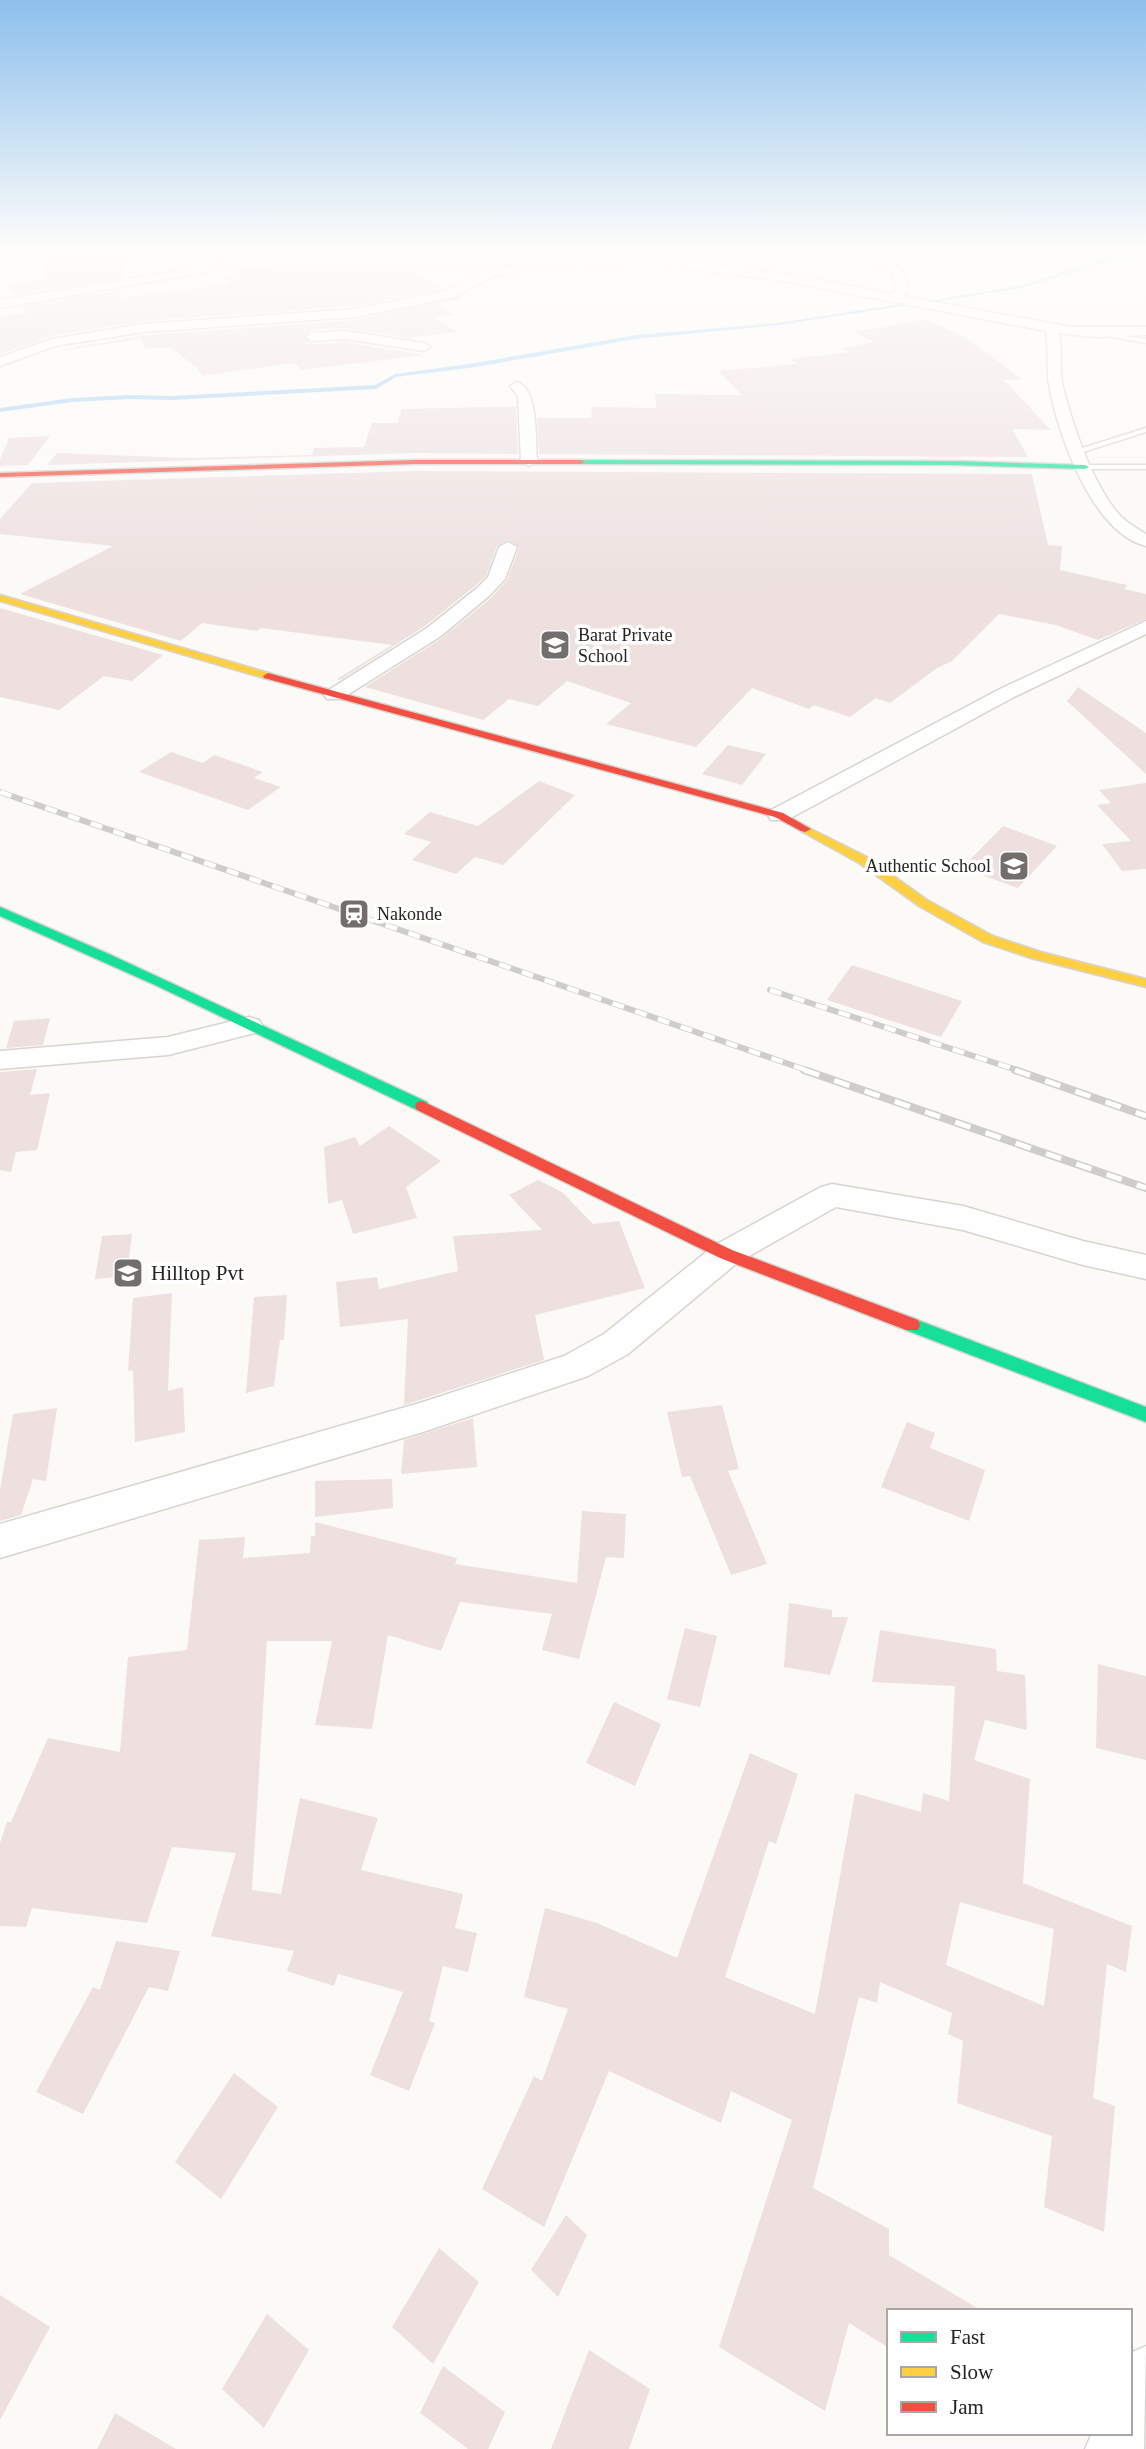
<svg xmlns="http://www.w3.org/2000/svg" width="1146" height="2449" font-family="'Times New Roman',serif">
  <rect width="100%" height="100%" fill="#fcfaf7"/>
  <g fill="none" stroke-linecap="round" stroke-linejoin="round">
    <path fill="#a5d1f3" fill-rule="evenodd" d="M1146,255V257L1093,265L1021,288L932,302L930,301L1020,286L1092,263Z
      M914,302L916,304L778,325L636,339L469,368L396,377L376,389L171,400L130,399L72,402L0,412V408L72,398L130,395L171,396L375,385L395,374L469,364L636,335L778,323Z"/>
  </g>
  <path fill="#ede0df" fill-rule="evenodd" d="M366,250H451L452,256L340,255Z
    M128,257L124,277L14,295L7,284L44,280L45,259Z
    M284,264L355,268H452L416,273L444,289L356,306L144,321L52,336L0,354V316L26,313L22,307L120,290L119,298L230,284L224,279L238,277L230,271Z
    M459,297L462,299L437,305L455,315L435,318L458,332L407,338L345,328L312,330L304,336L312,344L345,342L425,355L301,370L294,363L202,376L197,368L170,347L145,349L142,339L44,353L144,335L356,320Z
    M925,319L966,337L1022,379L1004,380L1051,430L1012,429L1028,457L539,454L537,418H591L592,407L656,408L655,394L742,395L718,371L797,364L790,359L849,352L841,348L875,342L853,332Z
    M490,407H516L518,454L415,453L47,465L57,453L187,458L312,455L314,448L364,447L372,423H397L402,409Z
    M50,436L28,465L0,466V459L9,438Z
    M415,471L1032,474L1048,545L1062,546L1060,570L1127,585L1124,589L1146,594V619L1098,640L1056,625L999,614L952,661L937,668L890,703L876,698L850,717L814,705L809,709L752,688L696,747L606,724L631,703L567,681L538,706L509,699L483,720L365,687L442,638L491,598L507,580L519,548L509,540L497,546L486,576L475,586L425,626L340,680L337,679L392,645L261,628L257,631L202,623L181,641L20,594L113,546L0,534V519L32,483Z
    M0,608L163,655L132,681L104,676L59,710L0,697Z
    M1078,687L1146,733V774L1067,701Z
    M728,745L766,754L742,785L702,774Z
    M171,752L203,763L214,755L263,772L254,778L281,787L248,810L139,772Z
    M539,781L575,795L503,865L475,857L456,874L412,860L431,842L404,834L430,812L478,826Z
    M1146,783V869L1122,871L1102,844L1131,841L1097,805L1111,803L1099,790Z
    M1003,826L1057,846L1018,888L962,868Z
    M852,965L962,1001L941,1037L827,1000Z
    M50,1018L43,1045L6,1048L14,1021Z
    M37,1069L30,1095L50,1093L37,1150L16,1152L11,1172L0,1170V1072Z
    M389,1126L441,1161L406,1187L417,1218L353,1234L342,1200L328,1204L324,1147L355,1137L360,1146Z
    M538,1180L562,1192L593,1224L619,1221L645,1288L535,1315L544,1360L404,1405L408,1319L340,1327L336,1282L377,1277L379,1289L458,1271L453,1236L542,1230L509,1195Z
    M132,1234L127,1276L95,1279L102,1236Z
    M172,1293L168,1391L183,1387L185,1432L135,1442L133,1370L128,1371L133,1298Z
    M287,1295L284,1340H280L274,1386L246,1393L254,1297Z
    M722,1405L739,1469L728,1471L767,1564L731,1575L690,1476L682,1477L667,1412Z
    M57,1408L46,1481L33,1479L21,1515L0,1521V1490L13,1414Z
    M473,1418L477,1467L401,1474L404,1440Z
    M907,1422L935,1433L930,1448L985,1470L969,1521L881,1487Z
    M392,1479L393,1508L315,1517V1481Z
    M582,1511L626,1514L624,1558L606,1557L579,1659L542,1650L552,1614L460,1602L441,1651L388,1635L372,1729L315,1725L332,1641H267L252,1890L281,1894L300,1798L378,1818L361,1870L463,1894L455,1928L477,1933L468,1972L443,1966L429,2021L435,2023L409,2091L370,2075L403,1992L338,1974L334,1986L287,1971L294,1951L211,1936L236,1853L172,1847L147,1923L32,1908L26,1927L0,1926V1843L7,1822H11L48,1738L120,1752L128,1657L187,1650L199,1540L245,1537L243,1558L310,1553L311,1536H315V1522L457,1558L455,1564L577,1583Z
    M789,1603L832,1610V1617H848L830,1675L784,1667Z
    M685,1628L717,1636L700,1707L667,1699Z
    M880,1630L996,1649L997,1671L1025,1675L1027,1730L985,1720L974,1760L1030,1779L1023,1883L1132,1926L1126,1972L1107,1964L1093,2098L1115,2106L1104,2232L1044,2207L1052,2136L957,2103L963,2041L948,2034L952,2013L880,1982L877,2003L859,1997L813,2188L889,2229V2255L982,2311H889V2348L849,2323L825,2411L719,2347L792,2120L731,2091L721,2123L609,2071L544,2227L482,2189L534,2076L542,2081L568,2009L524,1997L545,1908L597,1923L677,1958L750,1753L798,1774L776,1844L769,1841L725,1977L815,2014L855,1793L921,1812L923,1793L949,1801L955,1686L872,1682ZM960,1902L1054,1929L1044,2006L946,1965Z
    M1098,1664L1146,1676V1760L1096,1748Z
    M614,1702L661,1724L635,1786L586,1763Z
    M116,1941L180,1951L168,1991L149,1987L83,2114L36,2092L93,1987L100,1990Z
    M234,2073L278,2107L221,2199L175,2162Z
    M566,2215L587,2235L558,2297L531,2270Z
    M439,2248L479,2282L433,2364L392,2327Z
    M0,2295L50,2327L0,2420Z
    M267,2314L309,2350L264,2428L222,2389Z
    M589,2350L650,2389L629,2449H551Z
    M443,2366L505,2412L488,2449H468L420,2413Z
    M115,2413L176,2449H97Z"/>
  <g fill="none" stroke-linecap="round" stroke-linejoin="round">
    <g stroke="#d6d4d1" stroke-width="3">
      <path id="lane" d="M1096,331L1146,339V343L1094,334Z
        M1146,428V432L1080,453L1073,451Z
        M1082,465H1146V469H1085Z"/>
    </g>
    <g stroke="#d6d4d1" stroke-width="3">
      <path id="street" d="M118,250C206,247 295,257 382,259C481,260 580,254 678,262C750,267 822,280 893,294L897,288L892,272L841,250H856L901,268L909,288L903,296L1071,327H1146V335L1094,337L1059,333C1063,351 1059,369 1063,387C1073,426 1089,473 1113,507C1121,519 1134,527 1146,534V546C1092,533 1058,434 1049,385C1046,367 1049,349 1046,331L778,280L679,268L570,265H355L124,253Z
        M221,264L227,267L225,269L0,308V300Z
        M513,268L519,271L517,273L496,275L454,297L356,317L144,332L55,346L0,366V357L52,339L144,324L356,309L446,291L490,270Z
        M345,331L424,343L431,347L424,351L345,339L312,341L306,337L312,333Z
        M517,382C539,389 535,440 537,461L529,466L521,461L518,396L510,386Z
        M508,542L517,547L505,579L489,596L441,636L341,699H327L324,695L327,691L427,628L477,588L488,577L499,547Z
        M1146,621V634L1014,697L787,820H771L768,815L771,810L1000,689Z
        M249,1017L259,1020L263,1026L259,1032L168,1055L0,1069V1051L168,1037Z
        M832,1184L963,1206L1083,1241L1146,1255V1279L1083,1265L963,1230L836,1207L737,1263L628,1354L588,1376L423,1432L0,1558V1524L423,1402L564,1356L604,1334L715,1245L821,1187Z
        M1146,2346L1144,2449H1085L1092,2433H1130V2353Z"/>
    </g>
    <g stroke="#d6d4d1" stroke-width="3">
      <path id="fast" d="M578,460L954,461L1085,465L1089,467L1085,469L954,465L581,464Z
        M0,907L111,955L427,1102L429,1106L427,1110H417L155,985L0,916Z
        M912,1318L1146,1407V1422L906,1330L904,1325L906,1320Z"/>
    </g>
    <g stroke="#d6d4d1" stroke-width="3">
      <path id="slow" d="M0,595L272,674L273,676L264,678L0,601Z
        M805,826L867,857L927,900L993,936L1041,952L1146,979V987L1031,958L983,942L919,906L859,863L801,831V827Z"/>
    </g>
    <g stroke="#d6d4d1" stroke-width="3">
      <path id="jam" d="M415,460H581L585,462L581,464H415L0,477V473Z
        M268,673L783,813L811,829L805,832L801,831L775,817L264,678L263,676Z
        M422,1101L732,1250L918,1320L920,1325L918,1330H906L720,1258L417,1110L415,1106L417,1102Z"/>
    </g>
    <use href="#lane" fill="#fffefe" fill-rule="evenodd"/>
    <use href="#street" fill="#fffefe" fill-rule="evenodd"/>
    <use href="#fast" fill="#16e098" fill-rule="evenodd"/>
    <use href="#slow" fill="#ffcf43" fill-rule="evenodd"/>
    <use href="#jam" fill="#f24e42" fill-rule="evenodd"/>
    <g stroke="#cecdcc" stroke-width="6">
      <path id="rail-far1" d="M0,792L809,1071
        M770,990L1020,1071"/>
    </g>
    <g stroke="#cecdcc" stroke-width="8">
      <path id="rail" d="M804,1070L1146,1188
        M1015,1070L1146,1116"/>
    </g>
    <use href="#rail-far1" stroke="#fff" stroke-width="4.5" stroke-dasharray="12" stroke-linecap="butt"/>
    <use href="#rail" stroke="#fff" stroke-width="5" stroke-dasharray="16" stroke-linecap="butt"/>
  </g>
  <linearGradient id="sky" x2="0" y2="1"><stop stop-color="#8dc0ec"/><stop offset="0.42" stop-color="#fefdfb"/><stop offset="1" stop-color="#fefdfb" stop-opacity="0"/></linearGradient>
  <rect width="1146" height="593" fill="url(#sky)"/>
  <defs>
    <g id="school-square" transform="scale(1.575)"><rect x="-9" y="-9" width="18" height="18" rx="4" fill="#716e6b" stroke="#fff"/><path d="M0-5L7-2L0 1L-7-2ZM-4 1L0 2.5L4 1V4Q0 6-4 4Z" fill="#fff"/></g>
    <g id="station-square" transform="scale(1.575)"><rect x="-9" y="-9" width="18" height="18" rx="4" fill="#716e6b" stroke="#fff"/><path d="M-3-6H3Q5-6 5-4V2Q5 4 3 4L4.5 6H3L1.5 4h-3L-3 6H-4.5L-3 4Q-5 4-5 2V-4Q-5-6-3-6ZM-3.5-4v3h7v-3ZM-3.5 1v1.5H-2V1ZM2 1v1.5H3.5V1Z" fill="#fff"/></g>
  </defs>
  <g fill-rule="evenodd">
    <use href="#school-square" x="555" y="645"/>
    <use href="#school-square" x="1014" y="866"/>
    <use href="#station-square" x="354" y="914"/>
    <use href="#school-square" x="128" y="1273"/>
  </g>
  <g text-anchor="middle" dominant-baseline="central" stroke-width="7" stroke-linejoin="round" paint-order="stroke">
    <g font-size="18" fill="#262320" stroke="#fff" text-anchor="start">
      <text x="578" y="635">Barat Private<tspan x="578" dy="21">School</tspan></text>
      <text x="991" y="866" text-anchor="end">Authentic School</text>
      <text x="377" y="914">Nakonde</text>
    </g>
    <g font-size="21" fill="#262320" stroke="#fff" text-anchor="start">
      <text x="151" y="1273">Hilltop Pvt</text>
    </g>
  </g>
  <rect x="887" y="2309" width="245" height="126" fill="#ffffff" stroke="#a8a7a6" stroke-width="2"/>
  <rect x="901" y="2332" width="35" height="10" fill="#16e098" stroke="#a8a7a6" stroke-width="2"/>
  <text x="950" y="2344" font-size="21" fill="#262320">Fast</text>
  <rect x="901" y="2367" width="35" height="10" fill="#ffcf43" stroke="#a8a7a6" stroke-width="2"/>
  <text x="950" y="2379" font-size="21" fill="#262320">Slow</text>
  <rect x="901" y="2402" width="35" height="10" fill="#f24e42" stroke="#a8a7a6" stroke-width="2"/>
  <text x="950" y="2414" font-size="21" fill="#262320">Jam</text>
</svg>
